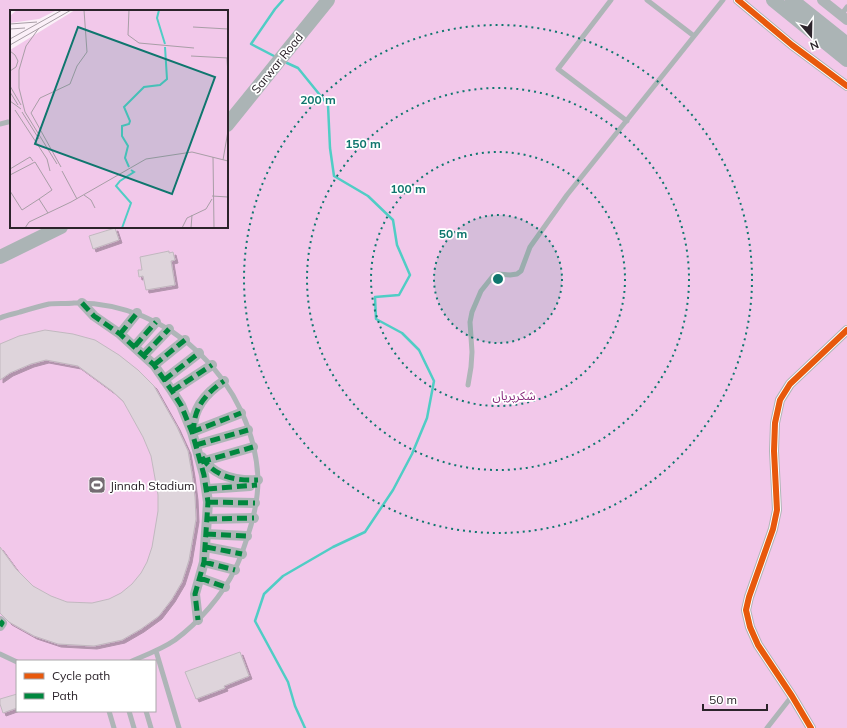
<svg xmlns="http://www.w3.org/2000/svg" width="847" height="728" font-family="Mulish,'Noto Sans Arabic',sans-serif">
  <defs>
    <filter id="shadow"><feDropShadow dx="3" dy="3" stdDeviation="0" flood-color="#0004"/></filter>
  </defs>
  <rect width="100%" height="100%" fill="#fbf0f8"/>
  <path fill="#f2c8ea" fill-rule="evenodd" d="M0,0H847V728H0ZM11,11H227V227H11ZM17,661H155V711H17Z"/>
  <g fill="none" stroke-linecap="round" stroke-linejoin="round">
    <path stroke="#50cdc5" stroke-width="2.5" d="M274,56L251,44L275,9L283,0
      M287,63L298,68L328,105L330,148L334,176L368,196L393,220L397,245L410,275L399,295L375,297L376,319L402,333L419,350L434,381L427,418L412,454L393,490L365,532L333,547L283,576L264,594L255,621L288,682L295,706L305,728"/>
  </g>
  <path fill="#ded4db" stroke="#c1b8bf" filter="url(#shadow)" d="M115,228L119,240L93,249L89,236Z
    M169,251V253L173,252L175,260L171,261L175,285L146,290L143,276L139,277L138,270H142L140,257Z
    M45,330L73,334L95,340L119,355L138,370L154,386L177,427L188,451L192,474L195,497L196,519L189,560L182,582L172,599L159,616L141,629L122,640L94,646L58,644L34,636L9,622L0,613V547L16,569L33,586L51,596L67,602L92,603L109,599L121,593L132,584L141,573L147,562L152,547L158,511V495L151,456L143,437L123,401L112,391L78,366L46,360L31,364L10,373L0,380V344L19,336Z
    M240,652L249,676L224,686L225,688L196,699L185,672Z
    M17,694V708L3,713L0,704V699Z"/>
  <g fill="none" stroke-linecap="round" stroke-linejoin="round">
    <path stroke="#aeb5b7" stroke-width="5" d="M611,0L558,69L627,121
      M647,0L694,36
      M841,15L847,7
      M0,124L8,122
      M0,318C6,315 14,314 20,312C30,309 40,306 49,304C57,303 66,304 74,303C170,301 254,383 258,479C258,498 254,517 248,535C244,547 241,558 235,569C223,595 198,623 175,640C162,649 146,655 132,661
      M468,385L471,367L472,352L470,322L472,312L481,291L493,276L498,274L510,275L517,274L521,271L530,247L567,195L723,0
      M156,651L179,728
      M0,654L17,662
      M109,711L114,728
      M129,711L134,728
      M146,711L151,728
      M767,728L792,696"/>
    <path stroke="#aeb5b7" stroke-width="10" d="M738,0L792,45L847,86
      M822,0L847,20
      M82,303L94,316L120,334L154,365L172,391L181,405L192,432L204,475L208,502L204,562L195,594L198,620
      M120,334L137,313
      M135,346L156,322
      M144,355L169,329
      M154,365L185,340
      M164,380L199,353
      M172,391L212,365
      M193,431C192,408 207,392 224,381
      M192,432L241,413
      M196,445L248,430
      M202,457C214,477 236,481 258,480
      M201,462L253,447
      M207,489L250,486
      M208,502L255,503
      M207,519L254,518
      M206,534L247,536
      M206,547L242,554
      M204,562L235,570
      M200,578L225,587
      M0,621L2,623L0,626
      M811,728L792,696L758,645L750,627L746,610L749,597L773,529L777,510L774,451L775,423L780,400L790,384L847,330"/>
    <path stroke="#abb4b5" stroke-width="14" d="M773,0L847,60
      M792,0L847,44
      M227,125L328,0
      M0,257L61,227"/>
    <path stroke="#00873e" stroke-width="5" stroke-dasharray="10 5" stroke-linecap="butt" d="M82,303L94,316L120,334L154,365L172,391L181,405L192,432L204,475L208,502L204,562L195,594L198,620
      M120,334L137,313
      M135,346L156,322
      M144,355L169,329
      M154,365L185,340
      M164,380L199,353
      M172,391L212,365
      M192,432L241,413
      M194,433C192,409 206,393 224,381
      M196,445L248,430
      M202,457C214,477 236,481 258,480
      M201,462L253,447
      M207,489L257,485
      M208,502L255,503
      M207,519L254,518
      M206,534L247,536
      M206,547L242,554
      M204,562L235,570
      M200,578L225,587
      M0,621L2,623L0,626"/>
    <g stroke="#fff" stroke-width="8">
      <path id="cycleway" d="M738,0L792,45L847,86
        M811,728L792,696L758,645L750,627L746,610L749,597L773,529L777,510L774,451L775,423L780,400L790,384L847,330"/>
    </g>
    <use href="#cycleway" stroke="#e8590c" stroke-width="6"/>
  </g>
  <circle cx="498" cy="279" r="64" fill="#0f766e" fill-opacity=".12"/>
  <g fill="none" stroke="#0f766e" stroke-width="2" stroke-dasharray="2 4">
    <circle cx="498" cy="279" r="64"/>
    <circle cx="498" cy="279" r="127"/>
    <circle cx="498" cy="279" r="191"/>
    <circle cx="498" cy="279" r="254"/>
  </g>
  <defs>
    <g id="stadium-square" transform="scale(0.9)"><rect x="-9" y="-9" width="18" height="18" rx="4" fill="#746b72" stroke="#fff"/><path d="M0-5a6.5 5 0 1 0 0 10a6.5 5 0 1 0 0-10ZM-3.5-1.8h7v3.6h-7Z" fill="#fff"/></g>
  </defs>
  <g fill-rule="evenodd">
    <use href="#stadium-square" x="97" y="485"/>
  </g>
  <g text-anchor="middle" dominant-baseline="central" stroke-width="3.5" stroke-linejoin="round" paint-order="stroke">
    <g font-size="12" fill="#2b232a" stroke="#fff">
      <text transform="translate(277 63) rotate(-51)">Sarwar Road</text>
    </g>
    <g font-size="12" fill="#872c7d" stroke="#fff">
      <text x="514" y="395">شکرپریاں</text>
    </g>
    <g font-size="12" fill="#2b232a" stroke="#fff" text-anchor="start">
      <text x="110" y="485">Jinnah Stadium</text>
    </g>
  </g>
  <g transform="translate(10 10)">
    <rect width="218" height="218" fill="#fbf0f8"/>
    <path d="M7,0H47L29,9L0,13L1,5ZM65,0H218V218H0V40Z" fill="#f2c8ea"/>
    <path fill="none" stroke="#50cdc5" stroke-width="2" d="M149,0L147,8L155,34M119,157L115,148L118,136L112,126V116L119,114L120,111L114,97L134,77L150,75L157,69L155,37M112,218L121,193L106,176L110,171L124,162L121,160"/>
    <path fill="none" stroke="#a89ea6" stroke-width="1" d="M119,0L118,25L129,33L184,38M0,14L27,12M183,17L218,19M0,19L15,18M0,29L52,0M0,35L61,0M0,41L5,45L8,51L6,57L0,61M181,46L218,48M217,48L218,65M0,76L11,95M0,82L8,95M0,91L11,99M5,100L37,149L40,161M12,102L29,129M15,102L47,154M15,102L9,78V60L16,36L29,18M203,147L204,218M213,150L218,121M51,157L21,103L30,88L60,74L67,56L77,42L74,0M0,159L20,147L23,151M52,161L67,189M0,165L25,152L42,180L29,189L38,203M0,181L12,200L29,189M74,185L81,190L85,198M202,186L218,187M15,218L19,212L61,192L136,149L182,142L218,151M172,218L177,208L196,199L202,189M181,218L182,205"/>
    <path fill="#0f766e" fill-opacity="0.15" stroke="#0f766e" stroke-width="2" d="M68,17L205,67L162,184L25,134Z"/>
    <rect width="218" height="218" fill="none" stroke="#2b232a" stroke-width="2"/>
  </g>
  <circle cx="498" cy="279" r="6" fill="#0f766e" stroke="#fff" stroke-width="2"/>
  <g font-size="12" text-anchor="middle" font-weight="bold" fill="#0f766e" stroke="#fff" stroke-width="3.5" stroke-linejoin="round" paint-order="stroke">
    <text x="318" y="104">200 m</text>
    <text x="363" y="148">150 m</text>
    <text x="408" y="193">100 m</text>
    <text x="453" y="238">50 m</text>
  </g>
  <rect x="16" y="660" width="140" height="52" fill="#ffffff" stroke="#aaa7aa"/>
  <rect x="24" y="673" width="20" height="6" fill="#e8590c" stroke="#aaa7aa"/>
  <text x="52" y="680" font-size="12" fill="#2b232a">Cycle path</text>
  <rect x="24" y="693" width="20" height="6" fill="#00873e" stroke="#aaa7aa"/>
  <text x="52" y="700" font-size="12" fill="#2b232a">Path</text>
  <g transform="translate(811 36) rotate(160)" stroke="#ffffff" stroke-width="3" paint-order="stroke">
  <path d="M0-3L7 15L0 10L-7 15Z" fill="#2b232a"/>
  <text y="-6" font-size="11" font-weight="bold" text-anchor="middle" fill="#2b232a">N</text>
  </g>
  <path d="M703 704v6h64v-6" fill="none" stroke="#2b232a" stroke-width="2"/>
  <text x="709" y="704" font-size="12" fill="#2b232a" stroke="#ffffff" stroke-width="3" paint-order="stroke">50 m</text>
</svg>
